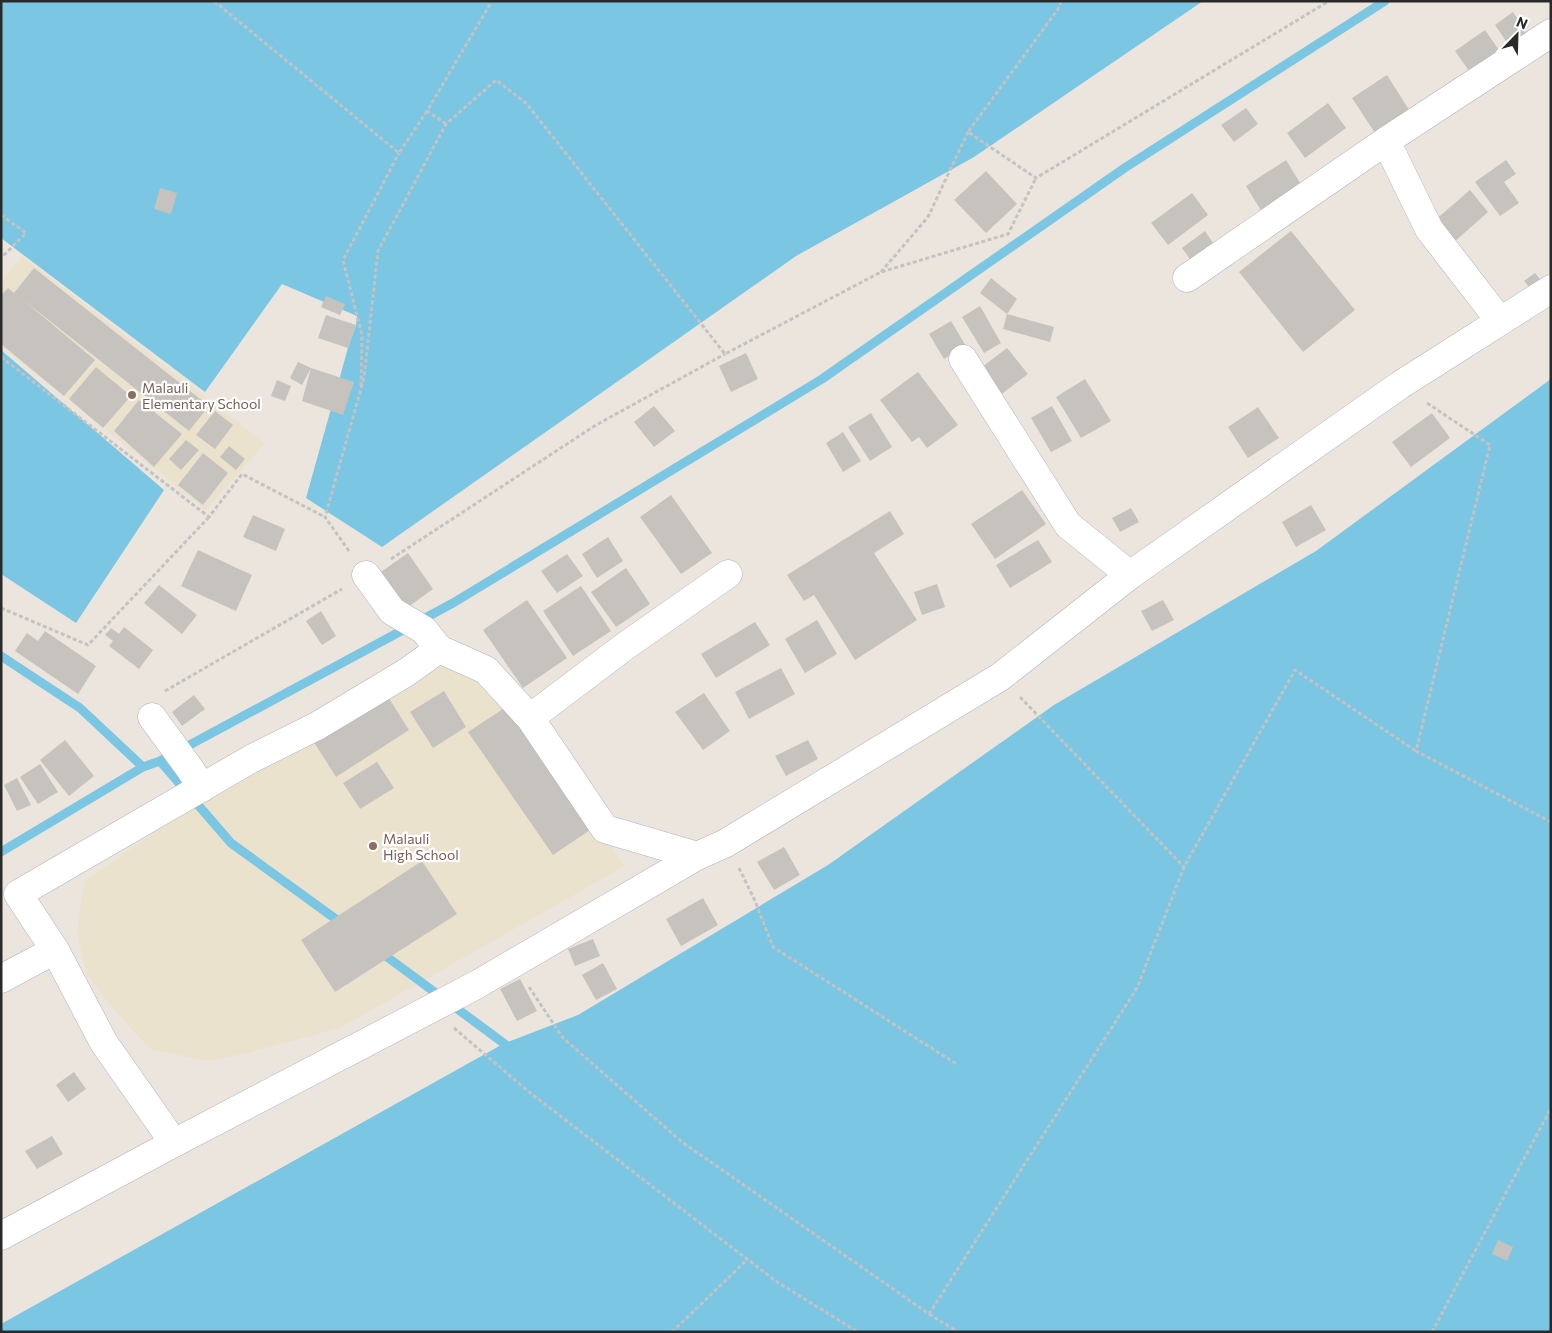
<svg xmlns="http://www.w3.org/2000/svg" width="1552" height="1333" font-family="Commissioner,sans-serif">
  <rect width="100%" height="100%" fill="#ebe5dd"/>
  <path fill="#ebe2ce" d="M22,256L265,443L206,510L1,346V281Z
    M448,655L512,706L625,866L340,1028L248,1053L207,1061L150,1049L114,1010L87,975L77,933L84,881L165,825Z"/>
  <path fill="#7ac6e3" d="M1,1H1203L974,157L796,256L382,547L306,498L348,348L356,325L357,316L282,284L205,392L1,238Z
    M1,350L164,490L76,623L1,574Z
    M1551,379V1332H1V1324L503,1044L578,1015L828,865L1054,705L1316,551Z"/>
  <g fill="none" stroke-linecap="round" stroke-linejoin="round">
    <path stroke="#7ac6e3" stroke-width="9" d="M1,656L80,708L143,767L160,761L231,843L344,925
      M160,761L453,603L822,379L1126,167L1385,1
      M1,852L143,767
      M379,951L513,1050"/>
  </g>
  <path fill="#c6c2bd" d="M1513,12L1528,34L1510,47L1495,25Z
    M1485,30L1506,60L1476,81L1455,51Z
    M1387,75L1409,110L1375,133L1352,98Z
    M1328,103L1346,128L1305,158L1287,133Z
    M1246,108L1258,124L1234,142L1221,125Z
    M1286,160L1302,186L1262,212L1246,186Z
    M1506,160L1516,174L1504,182L1519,203L1500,216L1475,182Z
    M986,171L1017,204L986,233L954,200Z
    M160,188L177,193L171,214L154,209Z
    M1470,190L1488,212L1453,243L1434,221Z
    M1192,193L1208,215L1168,245L1151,223Z
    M1205,231L1215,246L1192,262L1182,248Z
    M1291,231L1355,310L1303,352L1239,272Z
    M34,268L209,406L189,431L22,299L95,360L64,396L1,344V295L8,288L14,293Z
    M1535,273L1546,287L1536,295L1524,281Z
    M991,278L1017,299L1007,314L980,293Z
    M326,296L345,304L340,315L321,307Z
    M980,306L1001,343L984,353L962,317Z
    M1007,314L1054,327L1050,342L1003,329Z
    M326,315L356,325L348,348L318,338Z
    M951,321L966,346L944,359L929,334Z
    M1007,348L1028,374L999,396L978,370Z
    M746,353L758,379L731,392L719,366Z
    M298,362L311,368L302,385L290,378Z
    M96,367L131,396L103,428L69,399Z
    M311,368L354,382L343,415L302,401Z
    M918,372L958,425L927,448L919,437L912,442L880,400Z
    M1085,379L1111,421L1081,438L1056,397Z
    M277,380L291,386L285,401L271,396Z
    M139,400L182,434L154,467L114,431Z
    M654,406L675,431L654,447L634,422Z
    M1052,406L1072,441L1051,452L1031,418Z
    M1258,407L1279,438L1248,458L1228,427Z
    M215,411L233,425L215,449L196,435Z
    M871,413L892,447L870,461L848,427Z
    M1432,413L1450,438L1411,467L1392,442Z
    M843,432L861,461L843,472L826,443Z
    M186,440L199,450L181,470L169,459Z
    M229,446L245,459L236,470L220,457Z
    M203,453L228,473L203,505L178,485Z
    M1022,490L1046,524L995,559L971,524Z
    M671,495L712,553L681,574L640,517Z
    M1311,505L1326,530L1296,547L1282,522Z
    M1131,508L1139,522L1120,532L1112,518Z
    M890,511L904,534L874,553L917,620L855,660L814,595L804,601L787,575Z
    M253,515L285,529L276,551L243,537Z
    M608,537L623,561L597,578L582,554Z
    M1038,540L1052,562L1010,588L996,565Z
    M198,550L252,575L236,611L181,586Z
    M408,553L433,589L404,610L378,574Z
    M567,554L583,576L557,593L541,571Z
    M626,568L650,604L616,627L591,592Z
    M937,584L945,607L922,615L914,592Z
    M159,585L197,615L182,634L144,603Z
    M581,586L611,631L573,656L543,611Z
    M527,600L567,658L523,688L483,630Z
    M1163,600L1174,620L1152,631L1141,611Z
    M321,611L336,636L322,645L306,621Z
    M817,620L837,654L805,673L785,639Z
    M755,622L770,645L716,678L701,654Z
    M124,627L153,650L139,669L109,646L113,641L105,635L111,628L119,634Z
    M45,631L96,666L78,694L15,651L27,633L38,641Z
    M781,668L795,694L749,719L735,692Z
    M444,691L466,727L433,748L410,712Z
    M385,692L409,730L336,777L312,739Z
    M704,693L730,731L703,750L675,712Z
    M194,695L205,709L182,726L172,712Z
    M509,705L593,828L553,855L468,732Z
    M65,740L94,776L69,796L40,760Z
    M808,740L818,759L786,776L775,756Z
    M377,762L394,788L360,809L343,783Z
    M40,764L58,792L38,804L20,777Z
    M17,778L31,805L17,811L4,785Z
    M784,847L800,875L774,890L757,862Z
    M422,861L457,914L335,992L301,940Z
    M703,898L718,925L681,946L666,919Z
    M593,939L600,956L575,966L568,949Z
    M603,963L617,989L596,1000L582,975Z
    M520,979L537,1011L517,1021L500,989Z
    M74,1072L86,1089L68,1102L56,1085Z
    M52,1136L63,1154L37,1169L25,1151Z
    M1498,1240L1513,1247L1507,1261L1492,1254Z"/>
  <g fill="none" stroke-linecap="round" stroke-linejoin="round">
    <g stroke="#b0b3bc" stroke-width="29">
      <path id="street" d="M1386,141L1429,229L1500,321
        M1187,278L1386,141L1551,33
        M963,359L1068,525L1130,575
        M439,649L486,670L530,718L624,647L728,574
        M152,717L190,769L202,788
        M530,718L605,829L697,856
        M1,979L55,950
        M174,1143L104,1043L55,950L18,894L251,759L317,726L407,672L439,649L424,630L392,611L366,575"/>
    </g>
    <g stroke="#b0b3bc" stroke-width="29">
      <path id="secondary" d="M1,1236L174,1143L478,984L697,856L726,843L1000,677L1130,575L1400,385L1551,289"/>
    </g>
    <path stroke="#c3c3c3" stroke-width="3" stroke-dasharray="4 2.5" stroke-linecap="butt" d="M214,1L399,153L427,111
      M1061,1L1058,9L968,132L1036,178L1329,1
      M446,124L427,111L492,1
      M1,215L26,233L1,258
      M881,272L928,217L968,132
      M1,357L209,517L242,474L325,517
      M361,386L362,335L343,260L399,153
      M1427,403L1490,445L1416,751L1551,822
      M349,551L325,517L364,378L378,251L446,124L496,80L526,103L725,354L881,272L1008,234L1036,178
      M391,559L596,425L725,354
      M1,608L88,645L209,517
      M165,691L342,589
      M1020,697L1184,867
      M739,868L755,901L773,947L958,1065
      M529,987L563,1038L682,1142L929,1314L1137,988L1184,867L1295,670L1416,751
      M454,1028L529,1092L777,1282L858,1332
      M929,1314L958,1332
      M672,1332L748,1259
      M1432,1332L1551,1108"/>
    <use href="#street" stroke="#fff" stroke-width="28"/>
    <use href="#secondary" stroke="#fff" stroke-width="28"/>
  </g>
  <g fill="#8d6e63" stroke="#fff" stroke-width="2">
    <circle cx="132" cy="395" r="5"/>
    <circle cx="373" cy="846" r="5"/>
  </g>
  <g text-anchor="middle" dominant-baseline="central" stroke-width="4.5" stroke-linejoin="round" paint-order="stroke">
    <g font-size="14" fill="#785e54" stroke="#fff" text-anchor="start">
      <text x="142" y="387">Malauli<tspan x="142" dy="16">Elementary School</tspan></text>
      <text x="383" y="838">Malauli<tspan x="383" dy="16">High School</tspan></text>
    </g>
  </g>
  <rect width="1552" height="1333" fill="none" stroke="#2a2a2a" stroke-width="5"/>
  <g transform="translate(1517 35) rotate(23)" stroke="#ffffff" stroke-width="4" paint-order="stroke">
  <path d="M0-4L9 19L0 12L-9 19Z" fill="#2a2a2a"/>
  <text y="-8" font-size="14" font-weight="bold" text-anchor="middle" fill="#2a2a2a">N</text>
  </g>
</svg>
